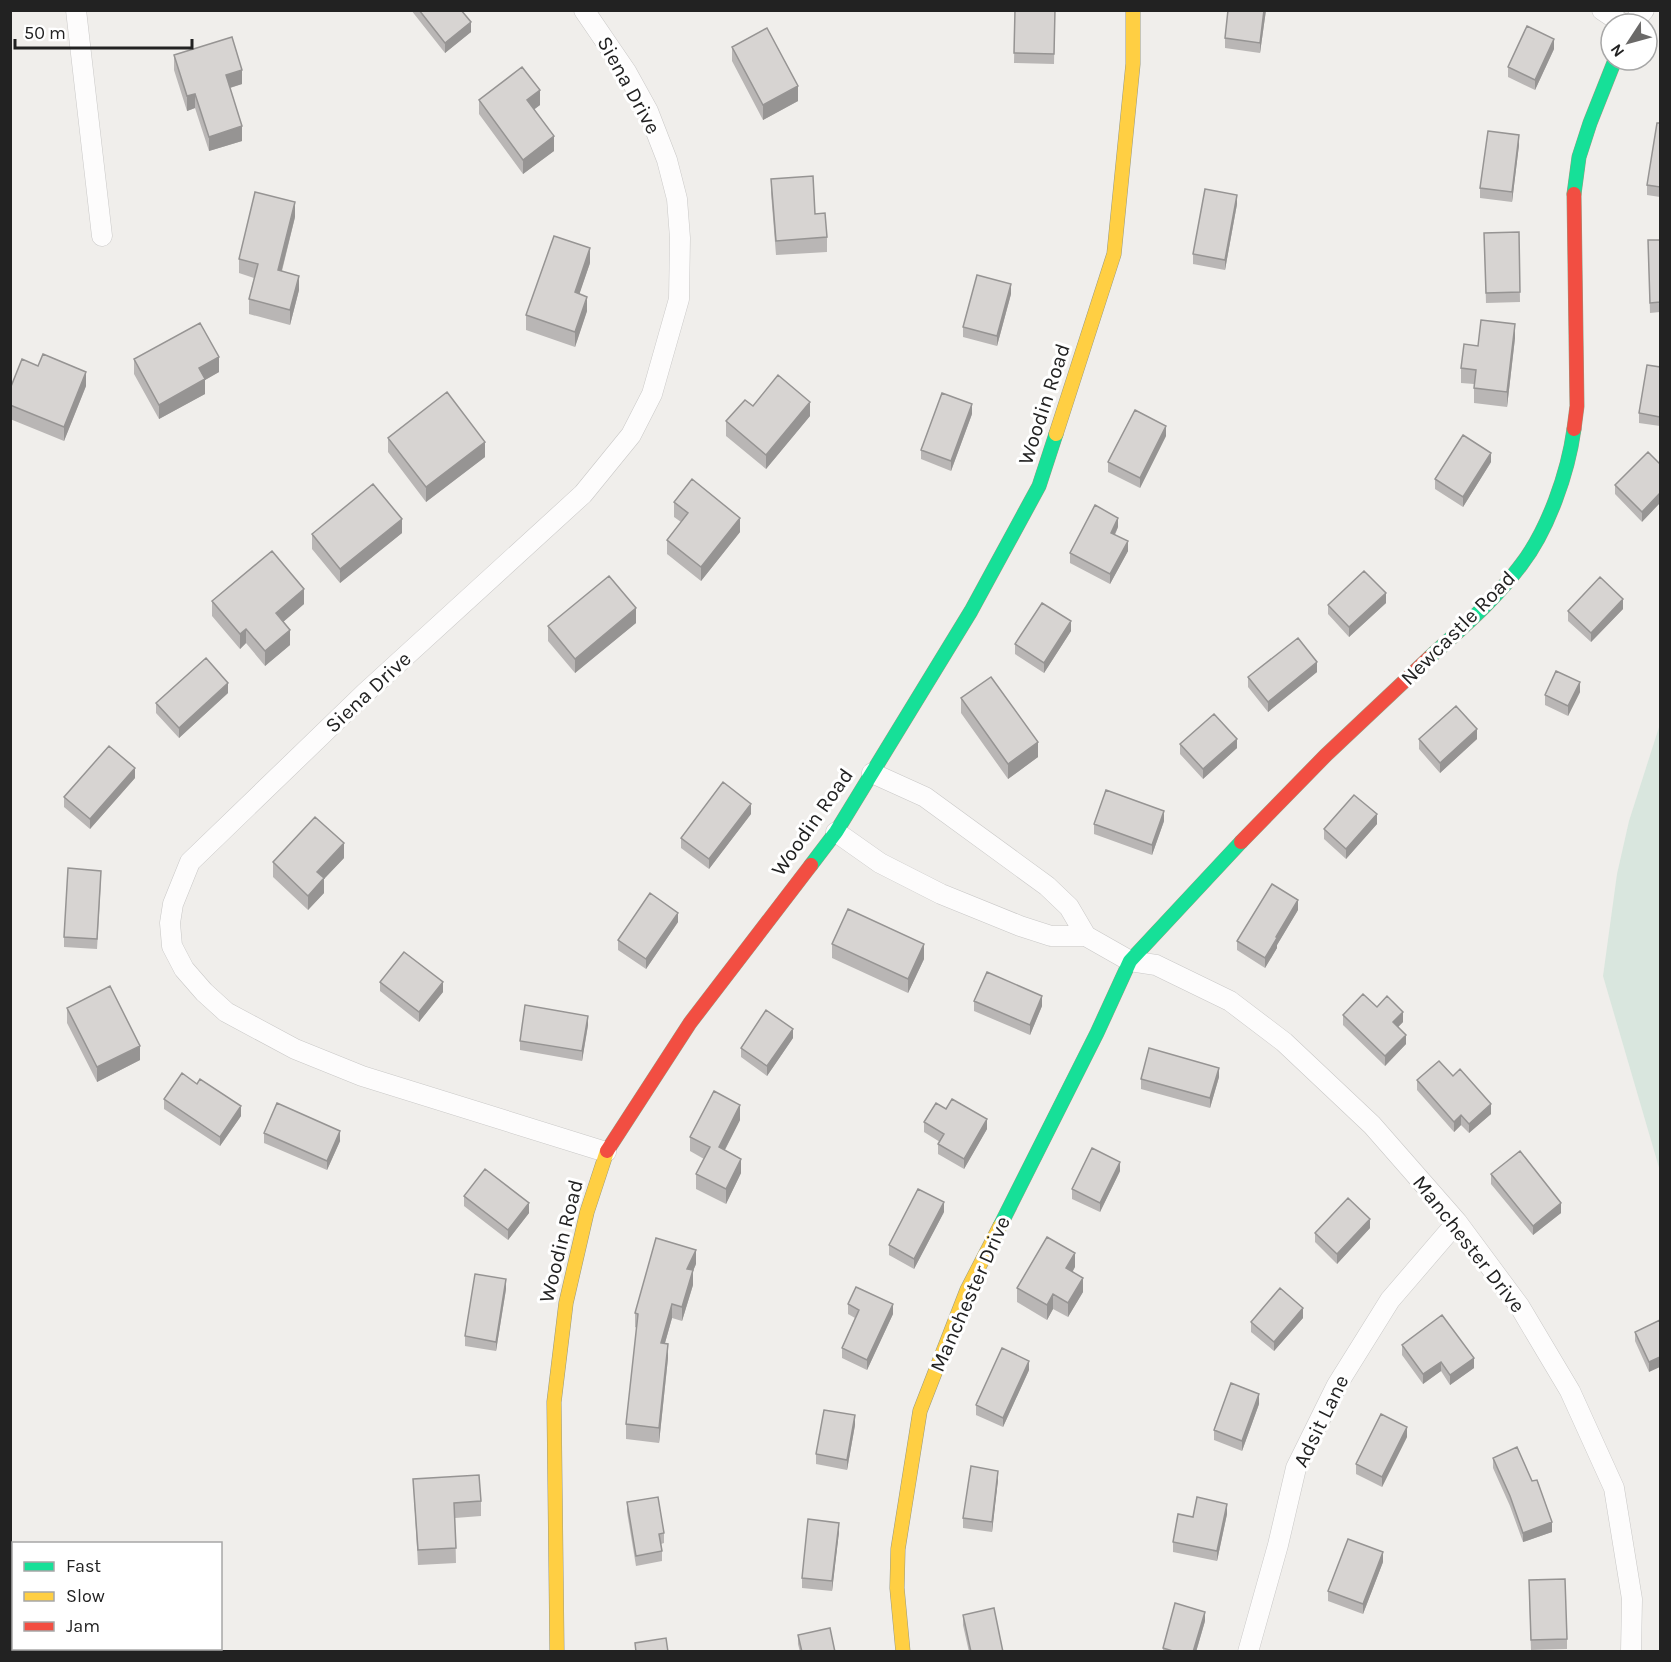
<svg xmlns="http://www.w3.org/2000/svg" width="1671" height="1662" font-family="Karla,sans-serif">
  <rect width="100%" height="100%" fill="#f0eeeb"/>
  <path fill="#d9e6de" d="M1660,724V1171L1603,976L1617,874L1629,821Z"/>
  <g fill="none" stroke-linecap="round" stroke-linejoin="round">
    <g stroke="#c9c8c7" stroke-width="21">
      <path id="street" d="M76,10L102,236
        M584,10L627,73L648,111L667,160L677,199L680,238L679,299L652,394L631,435L583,494L364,694L190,862L173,904L170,923L172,946L184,969L204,992L226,1012L295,1049L362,1076L606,1152
        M1602,10L1623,24
        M1632,24L1644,10
        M872,773L925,797L1047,886L1069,907L1086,936L1130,961L1156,965L1230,1001L1284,1042L1372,1125L1457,1222L1520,1307L1570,1391L1614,1488L1632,1599L1631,1652
        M836,832L880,863L941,894L1020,926L1051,936H1086
        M1248,1652L1278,1545L1296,1468L1337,1385L1390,1300L1457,1222"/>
    </g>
    <g stroke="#999a82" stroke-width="15">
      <path id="fast" d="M1574,194L1579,157L1590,123L1615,60
        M1430,657C1462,628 1495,600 1521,565C1548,530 1568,473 1574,429
        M811,865L836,832L971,611L1039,486L1056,434
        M1000,1226L1097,1033L1130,961L1241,842"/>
    </g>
    <g stroke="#999a82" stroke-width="15">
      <path id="slow" d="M1056,434L1114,254L1133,64V10
        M557,1652L554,1402L566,1303L587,1212L607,1151
        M903,1652L897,1588L898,1549L920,1411L967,1290L1000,1226"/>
    </g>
    <g stroke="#999a82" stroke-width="15">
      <path id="jam" d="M1574,429L1577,406L1574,194
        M1241,842L1326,755L1430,657
        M607,1151L690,1023L811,865"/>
    </g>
    <use href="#street" stroke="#fdfcfc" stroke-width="20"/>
    <use href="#fast" stroke="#16e098" stroke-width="14"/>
    <use href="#slow" stroke="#ffcf43" stroke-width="14"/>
    <use href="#jam" stroke="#f24e42" stroke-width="14"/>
  </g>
  <path fill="#b9b6b5" d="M411,10H461L471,32L445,53Z
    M1015,10H1055L1054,64L1014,63Z
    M1266,10L1260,53L1225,48V38Z
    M732,47L798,101L763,120L732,61Z
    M1554,49L1535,90L1508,77V67Z
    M174,55L242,84L230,88L242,141L209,151L195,108L187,111L174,70Z
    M479,100L540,105L534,109L554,151L523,174L479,114Z
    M1660,123V197L1647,195V185Z
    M1519,145L1512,202L1480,198V188Z
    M771,179L815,214L827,237V252L776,255L771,193Z
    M1237,204L1225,270L1193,264V254Z
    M295,217L282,271L299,290L290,325L249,314V299L254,278L239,273V259Z
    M1519,232L1520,302L1486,303L1484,233Z
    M1648,240H1660V312L1650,313Z
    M590,263L579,294L587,311L575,347L526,330V315Z
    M1011,294L997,346L963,337V327Z
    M1515,338L1507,407L1474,403V384L1461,383V368Z
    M134,359L219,372L205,380V394L159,419L134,374Z
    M38,366L86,386L64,441L10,419V389Z
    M1660,367V426L1639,423V413Z
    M753,406L810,416L766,469L726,436V421Z
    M972,414L951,471L921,459V450Z
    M1166,436L1140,488L1108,472V462Z
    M388,438L485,457L426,502L388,452Z
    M1648,452L1642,522L1615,494V485Z
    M1491,462L1463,507L1435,489V479Z
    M674,502L740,532L701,581L667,554V540L681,522L674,517Z
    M1118,527L1115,535L1128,551L1110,584L1070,563V553Z
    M402,533L340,583L312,549V534Z
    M212,601L304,604L283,622L290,645L265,666L246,643L240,649L212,616Z
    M1386,603L1349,637L1328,614V605Z
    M1623,609L1591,642L1568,621V611Z
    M636,623L575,673L548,641V626Z
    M1071,631L1044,673L1015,654V644Z
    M1317,672L1268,712L1248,687V677Z
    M1580,692L1568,716L1545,705V695Z
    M228,693L179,738L156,713V703Z
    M961,698L1038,757L1008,779L961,713Z
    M1419,739H1477L1440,773L1419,749Z
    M1180,744L1237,748L1203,779L1180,754Z
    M135,778L90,829L64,807V797Z
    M751,814L709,869L681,848V838Z
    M1164,821L1152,855L1094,834V824Z
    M1377,824L1346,859L1324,839V829Z
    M344,858L324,879V893L308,910L273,877V862Z
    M101,880L97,949L64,947V937Z
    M1298,910L1277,945V948L1265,968L1237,950V941Z
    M678,922L646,969L618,950V940Z
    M832,944L924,959L908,993L832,958Z
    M380,982L443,992L419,1022L380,991Z
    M974,1001L1042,1006L1030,1035L974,1011Z
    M1377,1007L1403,1022L1398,1027L1406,1044L1385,1066L1343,1025V1015Z
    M67,1008L140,1060L97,1082L67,1023Z
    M588,1025L582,1061L520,1050V1041Z
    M793,1038L767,1076L741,1057V1048Z
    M1453,1076L1491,1114L1469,1133L1461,1125L1454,1132L1417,1090V1080Z
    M1219,1077L1210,1108L1141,1089V1079Z
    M197,1084L241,1116L220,1146L164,1109V1099Z
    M946,1109L987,1129L964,1169L938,1154V1144L940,1142L924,1132V1122Z
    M740,1120L725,1150L741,1173L726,1204L696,1189V1174L704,1159L690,1151V1137Z
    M264,1133L340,1141L327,1170L264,1143Z
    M1120,1171L1100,1212L1072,1199V1189Z
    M1491,1174L1561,1213L1533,1235L1491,1184Z
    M464,1196L529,1213L508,1240L464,1206Z
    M944,1212L914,1269L889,1255V1245Z
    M1370,1228L1337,1264L1315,1242V1233Z
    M696,1264L693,1271V1285L682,1321L672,1318L665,1343L668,1358L659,1443L626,1439V1424L637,1328L635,1327V1313Z
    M1075,1267L1073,1271L1083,1292L1068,1317L1053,1309L1047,1320L1017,1302V1288Z
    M506,1289L496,1351L465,1346V1336Z
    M848,1304L893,1314L867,1370L842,1358V1348L855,1318L848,1314Z
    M1303,1318L1274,1351L1251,1332V1322Z
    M1660,1320L1649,1372L1635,1341V1332Z
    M1402,1345L1474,1368L1450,1385L1441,1371L1423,1384L1402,1355Z
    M1029,1370L1003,1427L976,1415V1405Z
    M1259,1404L1242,1451L1214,1440V1430Z
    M855,1425L847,1470L816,1464V1454Z
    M1407,1437L1382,1487L1356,1474V1464Z
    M1493,1458L1552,1532L1523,1542L1510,1506L1493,1468Z
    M413,1479L481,1501V1516L455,1518L456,1563L418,1565Z
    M998,1480L992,1532L963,1528V1518Z
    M627,1502L664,1533V1543L661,1544L662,1551V1561L636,1566L627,1512Z
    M1227,1514L1217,1561L1173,1552V1542L1193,1517Z
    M839,1532L832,1591L802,1588V1578Z
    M1383,1562L1363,1614L1328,1601V1591Z
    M1529,1590L1567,1639V1649L1531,1650Z
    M963,1615L1003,1652H969L963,1625Z
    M1205,1621L1196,1652H1163V1648Z
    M798,1635L835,1652H800L798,1644Z"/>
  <path fill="#969493" d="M1264,10H1266L1260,53V43Z
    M471,22V32L445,53V43Z
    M1554,39V49L1535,90V80Z
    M242,70V84L226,89V75Z
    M798,86V101L763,120V105Z
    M540,90V105L527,115V100Z
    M195,94V108L187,111V96Z
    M242,126V141L209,151V137Z
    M1519,135V145L1512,202V192Z
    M554,136V151L523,174V160Z
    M1237,195V204L1225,270V260Z
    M295,202V217L278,285V270Z
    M590,248V263L575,307V292Z
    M299,276V290L290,325V310Z
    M1011,284V294L997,346V336Z
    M587,297V311L575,347V332Z
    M1515,324V338L1507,407V392Z
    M219,357V372L205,380V394L159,419V405L199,368Z
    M86,372V386L64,441V427Z
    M810,402V416L766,469V455Z
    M972,404V414L951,471V461Z
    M1166,426V436L1140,488V478Z
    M485,442V457L426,502V487Z
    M1491,453V462L1463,507V497Z
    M1660,493V503L1642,522V512Z
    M740,518V532L701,581V567Z
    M1118,518V527L1111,542V533Z
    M402,519V533L340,583V569Z
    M1128,541V551L1110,584V574Z
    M304,589V604L276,628V613Z
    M1386,593V603L1349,637V627Z
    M1623,599V609L1591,642V633Z
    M636,608V623L575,673V659Z
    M1071,621V631L1044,673V663Z
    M246,629V643L240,649V634Z
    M290,630V645L265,666V651Z
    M1317,662V672L1268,712V702Z
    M1580,682V692L1568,716V706Z
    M228,683V693L179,738V728Z
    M1477,729V739L1440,773V763Z
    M1237,739V748L1203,779V769Z
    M1038,742V757L1008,779V764Z
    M135,768V778L90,829V819Z
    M751,804V814L709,869V859Z
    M1164,811V821L1152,855V845Z
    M1377,814V824L1346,859V849Z
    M344,843V858L324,879V893L308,910V896L317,872Z
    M1298,900V910L1277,945V948L1265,968V958L1276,937Z
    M678,913V922L646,969V959Z
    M924,944V959L908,993V979Z
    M443,982V992L419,1022V1012Z
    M1042,996V1006L1030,1035V1025Z
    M1403,1012V1022L1393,1032V1022Z
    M588,1016V1025L582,1061V1051Z
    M793,1029V1038L767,1076V1066Z
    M1406,1035V1044L1385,1066V1056Z
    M140,1046V1060L97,1082V1067Z
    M1219,1068V1077L1210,1108V1098Z
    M1491,1104V1114L1469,1133V1124Z
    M740,1105V1120L719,1161V1147Z
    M241,1106V1116L220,1146V1137Z
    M1461,1115V1125L1454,1132V1122Z
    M987,1119V1129L964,1169V1159Z
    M340,1131V1141L327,1170V1161Z
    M741,1159V1173L726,1204V1189Z
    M1120,1162V1171L1100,1212V1203Z
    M944,1202V1212L914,1269V1259Z
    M529,1203V1213L508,1240V1230Z
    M1561,1203V1213L1533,1235V1226Z
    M1370,1219V1228L1337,1264V1254Z
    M696,1250V1264L693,1271V1285L682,1321V1307L687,1269Z
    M1075,1253V1267L1066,1282V1268Z
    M1083,1278V1292L1068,1317V1303Z
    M506,1279V1289L496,1351V1342Z
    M1053,1294V1309L1047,1320V1305Z
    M672,1304V1318L661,1357V1343Z
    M893,1304V1314L867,1370V1360Z
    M1303,1308V1318L1274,1351V1342Z
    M668,1344V1358L659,1443V1428Z
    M1660,1357V1367L1649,1372V1362Z
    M1474,1358V1368L1450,1385V1375Z
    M1029,1361V1370L1003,1427V1418Z
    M1441,1362V1371L1423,1384V1374Z
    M1259,1394V1404L1242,1451V1441Z
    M855,1415V1425L847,1470V1460Z
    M1407,1427V1437L1382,1487V1477Z
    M998,1471V1480L992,1532V1522Z
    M1227,1504V1514L1217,1561V1551Z
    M1552,1522V1532L1523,1542V1533Z
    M839,1523V1532L832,1591V1581Z
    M1383,1552V1562L1363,1614V1604Z
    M1205,1612V1621L1196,1652H1193Z"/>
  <path fill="#d7d4d2" stroke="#969493" stroke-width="1.5" d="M419,10H461L471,22L445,43Z
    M1015,10H1055L1054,54L1014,53Z
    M1228,10H1264L1260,43L1225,38Z
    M1527,26L1554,39L1535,80L1508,67Z
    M767,28L798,86L763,105L732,47Z
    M232,37L242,70L226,75L242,126L209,137L195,94L187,96L174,55Z
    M522,67L540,90L527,100L554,136L523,160L479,100Z
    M1657,123H1660V187L1647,185Z
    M1488,131L1519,135L1512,192L1480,188Z
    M813,176L815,214L825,213L827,237L776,241L771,179Z
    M1205,189L1237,195L1225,260L1193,254Z
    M255,192L295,202L278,270L299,276L290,310L249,299L258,264L239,259Z
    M1519,232L1520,292L1486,293L1484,233Z
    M554,236L590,248L575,292L587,297L575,332L526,315Z
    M1648,240H1660V302L1650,303Z
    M977,275L1011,284L997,336L963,327Z
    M1481,320L1515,324L1507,392L1474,388L1476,370L1461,368L1464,344L1478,346Z
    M200,323L219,357L199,368L205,379L159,405L134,359Z
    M43,354L86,372L64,427L10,405V389L22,359L38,366Z
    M1647,365L1660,367V417L1639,413Z
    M778,375L810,402L766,455L726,421L745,400L753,406Z
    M447,392L485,442L426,487L388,438Z
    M942,393L972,404L951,461L921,450Z
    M1135,410L1166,426L1140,478L1108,462Z
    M1463,435L1491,453L1463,497L1435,479Z
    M1648,452L1660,464V493L1642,512L1615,485Z
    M692,479L740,518L701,567L667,540L688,513L674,502Z
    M373,484L402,519L340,569L312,534Z
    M1095,505L1118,518L1111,533L1128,541L1110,574L1070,553Z
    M272,551L304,589L276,613L290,630L265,651L246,629L240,634L212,601Z
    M1364,571L1386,593L1349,627L1328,605Z
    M609,576L636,608L575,659L548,626Z
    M1600,577L1623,599L1591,633L1568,611Z
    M1042,603L1071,621L1044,663L1015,644Z
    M1298,638L1317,662L1268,702L1248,677Z
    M206,658L228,683L179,728L156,703Z
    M1556,671L1580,682L1568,706L1545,695Z
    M991,677L1038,742L1008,764L961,698Z
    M1456,706L1477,729L1440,763L1419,739Z
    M1214,714L1237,739L1203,769L1180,744Z
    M109,746L135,768L90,819L64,797Z
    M723,782L751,804L709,859L681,838Z
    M1106,790L1164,811L1152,845L1094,824Z
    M1354,795L1377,814L1346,849L1324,829Z
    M315,817L344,843L317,872L324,878L308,896L273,862Z
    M68,868L101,871L97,939L64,937Z
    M1272,884L1298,900L1276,937L1277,938L1265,958L1237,941Z
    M650,893L678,913L646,959L618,940Z
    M848,909L924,944L908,979L832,944Z
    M404,952L443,982L419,1012L380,982Z
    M987,972L1042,996L1030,1025L974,1001Z
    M110,986L140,1046L97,1067L67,1008Z
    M1363,994L1377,1007L1387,996L1403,1012L1393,1022L1406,1035L1385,1056L1343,1015Z
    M525,1005L588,1016L582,1051L520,1041Z
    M766,1010L793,1029L767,1066L741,1048Z
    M1149,1048L1219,1068L1210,1098L1141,1079Z
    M1439,1061L1453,1076L1460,1069L1491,1104L1469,1124L1461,1115L1454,1122L1417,1080Z
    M182,1073L197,1084L200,1079L241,1106L220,1137L164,1099Z
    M714,1091L740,1105L719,1147L741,1159L726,1189L696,1174L710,1147L690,1137Z
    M952,1099L987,1119L964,1159L938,1144L944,1134L924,1122L936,1103L946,1109Z
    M277,1103L340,1131L327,1161L264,1133Z
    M1092,1148L1120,1162L1100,1203L1072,1189Z
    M1520,1151L1561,1203L1533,1226L1491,1174Z
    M485,1169L529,1203L508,1230L464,1196Z
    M918,1189L944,1202L914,1259L889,1245Z
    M1348,1198L1370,1219L1337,1254L1315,1233Z
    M1047,1237L1075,1253L1066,1268L1083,1278L1068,1303L1053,1294L1047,1305L1017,1288Z
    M656,1238L696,1250L687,1269L693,1270L682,1307L672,1304L661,1343L668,1344L659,1428L626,1424L638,1314L635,1313Z
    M475,1274L506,1279L496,1342L465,1336Z
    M856,1287L893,1304L867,1360L842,1348L859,1310L848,1304Z
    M1280,1288L1303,1308L1274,1342L1251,1322Z
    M1442,1315L1474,1358L1450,1375L1441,1362L1423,1374L1402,1345Z
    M1660,1320V1357L1649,1362L1635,1332Z
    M1002,1348L1029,1361L1003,1418L976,1405Z
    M1231,1383L1259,1394L1242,1441L1214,1430Z
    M824,1410L855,1415L847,1460L816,1454Z
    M1381,1414L1407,1427L1382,1477L1356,1464Z
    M1517,1447L1532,1481L1537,1480L1552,1522L1523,1533L1510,1496L1493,1458Z
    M971,1466L998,1471L992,1522L963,1518Z
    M479,1475L481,1501L454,1503L456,1548L418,1550L413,1479Z
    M658,1497L664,1533L659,1534L662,1551L636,1556L627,1502Z
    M1197,1497L1227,1504L1217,1551L1173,1542L1178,1514L1193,1517Z
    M808,1519L839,1523L832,1581L802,1578Z
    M1348,1539L1383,1552L1363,1604L1328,1591Z
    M1565,1579L1567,1639L1531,1640L1529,1580Z
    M1175,1603L1205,1612L1193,1652H1176L1163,1648Z
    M994,1608L1003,1652H971L963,1615Z
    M830,1628L835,1652H802L798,1635Z
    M666,1638L668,1652H636L635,1643Z
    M171,1648H210L211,1652H172Z"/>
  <g text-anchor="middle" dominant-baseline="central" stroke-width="6" stroke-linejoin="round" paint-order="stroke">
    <g font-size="21" fill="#222" stroke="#fff">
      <text transform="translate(629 85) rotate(61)">Siena Drive</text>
      <text transform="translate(1044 404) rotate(-72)">Woodin Road</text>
      <text transform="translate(1458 628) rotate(-45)">Newcastle Road</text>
      <text transform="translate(368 692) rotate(-43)">Siena Drive</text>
      <text transform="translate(812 822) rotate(-55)">Woodin Road</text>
      <text transform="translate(561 1241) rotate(-76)">Woodin Road</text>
      <text transform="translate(1469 1244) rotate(52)">Manchester Drive</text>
      <text transform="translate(970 1294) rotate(-66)">Manchester Drive</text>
      <text transform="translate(1321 1421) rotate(-64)">Adsit Lane</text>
    </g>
  </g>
  <rect width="1671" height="1662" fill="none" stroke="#222222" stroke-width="24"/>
  <rect x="12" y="1542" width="210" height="108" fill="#ffffff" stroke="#a7a7a7" stroke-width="1.5"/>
  <rect x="24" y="1562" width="30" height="9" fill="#16e098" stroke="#a7a7a7" stroke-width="1.5"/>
  <text x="66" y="1572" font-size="18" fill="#222222">Fast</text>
  <rect x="24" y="1592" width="30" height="9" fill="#ffcf43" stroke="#a7a7a7" stroke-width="1.5"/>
  <text x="66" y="1602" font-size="18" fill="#222222">Slow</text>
  <rect x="24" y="1622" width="30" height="9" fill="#f24e42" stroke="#a7a7a7" stroke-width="1.5"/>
  <text x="66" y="1632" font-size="18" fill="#222222">Jam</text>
  <g transform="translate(1629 42) rotate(234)"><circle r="28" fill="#ffffff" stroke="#a7a7a7" stroke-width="1.5"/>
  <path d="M0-4.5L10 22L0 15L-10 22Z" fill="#6a6968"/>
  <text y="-9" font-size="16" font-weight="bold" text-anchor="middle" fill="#222222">N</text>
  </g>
  <path d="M15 39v9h177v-9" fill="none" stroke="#222222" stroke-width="3"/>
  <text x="24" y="39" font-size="18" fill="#222222" stroke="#ffffff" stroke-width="4.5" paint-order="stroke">50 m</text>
</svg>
